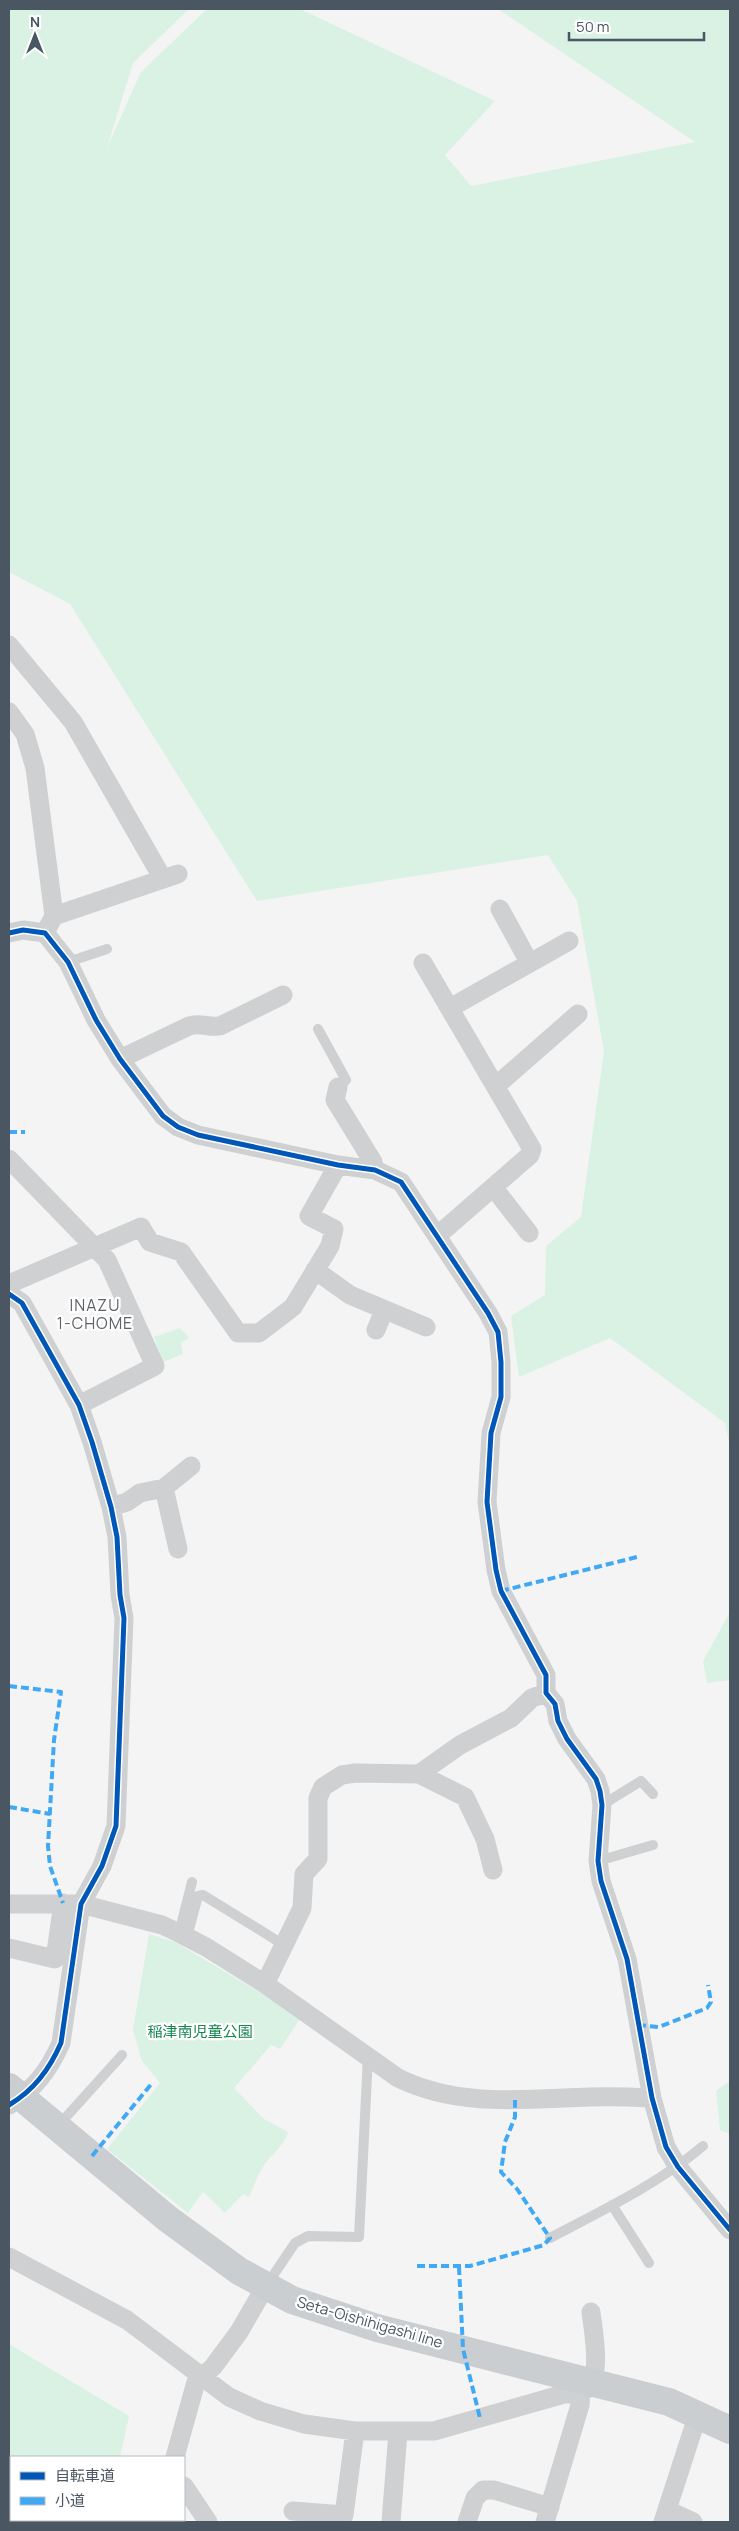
<svg xmlns="http://www.w3.org/2000/svg" width="739" height="2531" font-family="Manrope,'Noto Sans JP',sans-serif">
  <rect width="100%" height="100%" fill="#f4f4f4"/>
  <path fill="#d9f2e3" d="M9,9H189L133,63L107,148L141,72L207,9H300L495,101L445,155L471,186L695,142L498,9H730V1447L725,1423L610,1338L519,1377L511,1316L545,1295L546,1246L581,1217L604,1051L577,901L548,855L257,901L70,604L9,572Z
    M180,1328L189,1338L181,1343L183,1354L163,1362L154,1337Z
    M730,1612V1680L707,1683L703,1661Z
    M149,1934L175,1942L301,2017L280,2049L271,2045L234,2088L264,2119L288,2132C284,2147 270,2155 262,2168C257,2177 253,2188 249,2197L243,2194L225,2213L203,2192L188,2213L107,2149L160,2083L142,2061L133,2030Z
    M730,2081V2134L720,2130L716,2091Z
    M9,2344L129,2416L120,2457H11V2520H182L183,2522H9Z"/>
  <g fill="none" stroke-linecap="round" stroke-linejoin="round">
    <path stroke="#ced0d2" stroke-width="10" d="M68,962L107,949
      M318,1029L346,1080L338,1087
      M602,1805L641,1781L653,1794
      M598,1861L653,1845
      M179,1933L192,1882
      M187,1937L198,1896L203,1895L284,1945
      M57,2127L122,2055
      M612,2205L649,2263
      M550,2238C603,2210 658,2184 703,2146
      M266,2286L295,2243L308,2236L359,2237L368,2056"/>
    <path stroke="#ced0d2" stroke-width="19" d="M9,645L73,722L163,879
      M9,712L25,734L35,768L54,916
      M500,909L529,962
      M48,927L54,916L178,874
      M9,933L23,930L45,933L68,962L96,1020L120,1059L163,1116L178,1127L198,1135L338,1165L375,1170L401,1182L488,1313L498,1332L501,1362V1397L491,1433L487,1502L496,1570L501,1591L546,1675V1693L555,1704L558,1721L567,1739L596,1779L600,1791L602,1805L598,1861L601,1881L627,1959L652,2098L666,2147L678,2167L730,2230
      M423,963L532,1149L530,1155L437,1236
      M450,1008L569,941
      M120,1059L189,1026C200,1022 209,1028 220,1026L283,995
      M497,1085L578,1014
      M338,1087L335,1100L373,1162L375,1170
      M9,1159L107,1260L155,1366L79,1405
      M493,1187L529,1233
      M315,1270L350,1295L426,1327
      M9,1284L141,1227L150,1242L181,1252L238,1333H259L293,1307L330,1246L334,1229L309,1216L338,1165
      M9,1294L22,1303L79,1405L92,1442L111,1507L117,1537L120,1595L124,1618L116,1826L102,1866L81,1904L61,2043C49,2070 34,2090 9,2105
      M376,1330L384,1310
      M164,1488L178,1549
      M111,1507L127,1502L140,1493L164,1488L191,1466
      M419,1774L465,1797L485,1839L493,1870
      M9,1904H81L162,1925L179,1933L206,1947L265,1984L398,2078C460,2108 524,2099 590,2097C611,2096 632,2097 652,2098
      M9,1948L55,1959L63,1903
      M265,1984L302,1908L304,1874L318,1859V1798L323,1787L342,1775L355,1773L419,1774L460,1745L511,1718L532,1698L546,1693
      M9,2257L127,2320L229,2397L260,2411L304,2424L355,2431H434L564,2394C569,2394 576,2395 580,2393C605,2384 593,2332 591,2312
      M175,2457L196,2382L213,2367L239,2332L265,2287
      M184,2486L208,2522
      M667,2510L693,2522
      M293,2511L344,2515L355,2431
      M391,2522L398,2432
      M467,2522L475,2498L483,2490H494L550,2507
      M545,2522L580,2405L581,2393
      M663,2522L698,2414"/>
    <path stroke="#caced1" stroke-width="28" d="M9,2087L168,2219L239,2271L292,2300L377,2328L669,2402L730,2430"/>
    <path stroke="#3fa9f5" stroke-width="4" stroke-dasharray="8 4" stroke-linecap="butt" d="M9,1132H25
      M501,1591L637,1557
      M9,1686L61,1692L54,1740L48,1846L50,1866L63,1903
      M9,1807L50,1814
      M638,2025L659,2027L707,2008L711,2002L708,1985
      M92,2156L153,2082
      M417,2266H470L544,2245L550,2238L517,2189L501,2172L505,2142L515,2117V2100
      M459,2267L463,2349L480,2418"/>
    <g stroke="#fff" stroke-width="8">
      <path id="cycleway" d="M9,933L23,930L45,933L68,962L96,1020L120,1059L163,1116L178,1127L198,1135L338,1165L375,1170L401,1182L488,1313L498,1332L501,1362V1397L491,1433L487,1502L496,1570L501,1591L546,1675V1693L555,1704L558,1721L567,1739L596,1779L600,1791L602,1805L598,1861L601,1881L627,1959L652,2098L666,2147L678,2167L730,2230
        M9,1294L22,1303L79,1405L92,1442L111,1507L117,1537L120,1595L124,1618L116,1826L102,1866L81,1904L61,2043C49,2070 34,2090 9,2105"/>
    </g>
    <use href="#cycleway" stroke="#0057b8" stroke-width="5"/>
  </g>
  <g text-anchor="middle" dominant-baseline="central" stroke-width="4.5" stroke-linejoin="round" paint-order="stroke">
    <g font-size="15" fill="#17864f" stroke="#fff">
      <text x="200" y="2031">稲津南児童公園</text>
    </g>
    <g font-size="15" fill="#4a5661" stroke="#fff">
      <text transform="translate(370 2322) rotate(16)">Seta-Oishihigashi line</text>
    </g>
    <g font-size="16" letter-spacing="1" fill="#5f6368" stroke="#fff">
      <text x="95" y="1305">INAZU<tspan x="95" dy="18">1-CHOME</tspan></text>
    </g>
  </g>
  <rect width="739" height="2531" fill="none" stroke="#4a5661" stroke-width="20"/>
  <rect x="10" y="2456" width="175" height="65" fill="#ffffff" stroke="#b7bbc0"/>
  <rect x="20" y="2472" width="25" height="8" fill="#0057b8" stroke="#b7bbc0"/>
  <text x="55" y="2481" font-size="15" fill="#4a5661">自転車道</text>
  <rect x="20" y="2497" width="25" height="8" fill="#3fa9f5" stroke="#b7bbc0"/>
  <text x="55" y="2506" font-size="15" fill="#4a5661">小道</text>
  <g transform="translate(35 35)" stroke="#ffffff" stroke-width="4" paint-order="stroke">
  <path d="M0-4L9 19L0 12L-9 19Z" fill="#4a5661"/>
  <text y="-8" font-size="14" font-weight="bold" text-anchor="middle" fill="#4a5661">N</text>
  </g>
  <path d="M569 32v8h135v-8" fill="none" stroke="#4a5661" stroke-width="2.5"/>
  <text x="576" y="32" font-size="15" fill="#4a5661" stroke="#ffffff" stroke-width="4" paint-order="stroke">50 m</text>
</svg>
